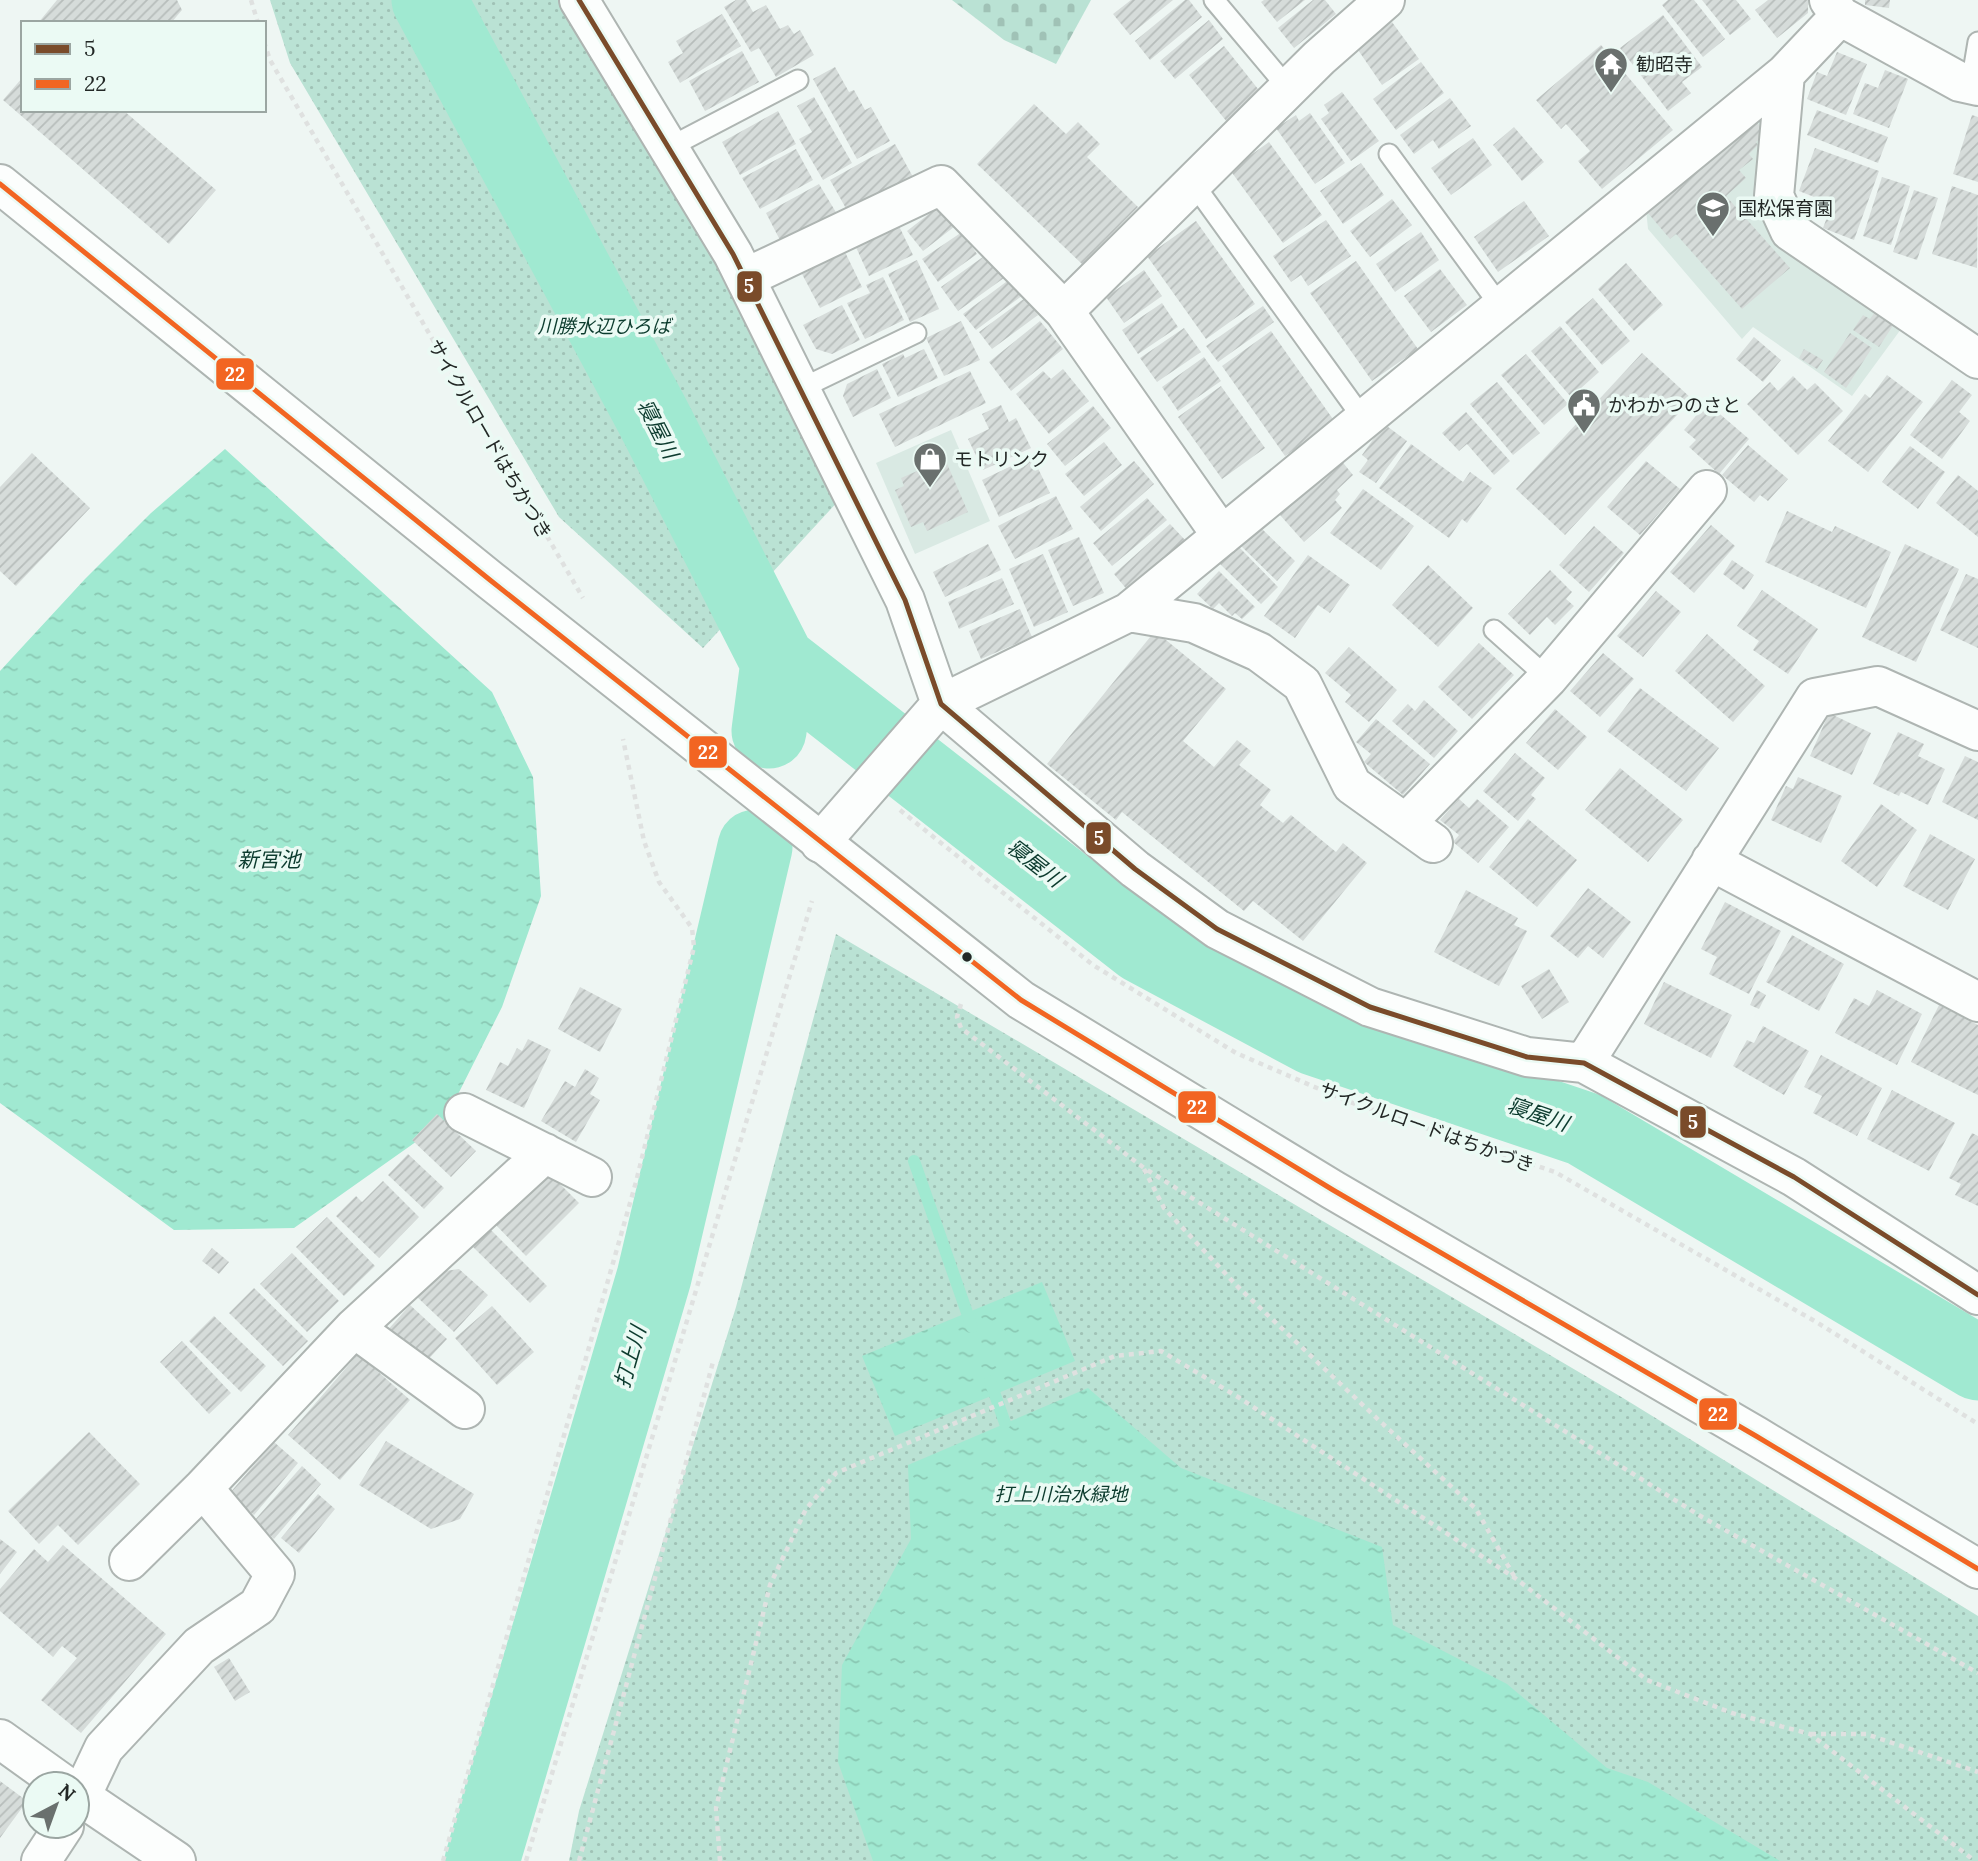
<svg xmlns="http://www.w3.org/2000/svg" width="1978" height="1861" font-family="Lora,'Noto Sans JP',serif">
  <defs>
    <pattern id="cemetery-stones" width="16" height="16" patternUnits="userSpaceOnUse" patternTransform="scale(1.75)"><rect width="16" height="16" fill="#bae2d4"/><path d="M2 7V4a2 2 0 0 1 4 0v3zM10 15v-3a2 2 0 0 1 4 0v3z" fill="#a0c2b6"/></pattern>
    <pattern id="park-dots" width="8" height="8" patternUnits="userSpaceOnUse" patternTransform="scale(1.75)"><rect width="8" height="8" fill="#bae2d4"/><path d="M2 2h.1M6 6h.1" fill="none" stroke="#a0c2b6" stroke-width="1.8" stroke-linecap="round"/></pattern>
    <pattern id="water-ripples" width="26" height="14" patternUnits="userSpaceOnUse" patternTransform="scale(1.75)"><rect width="26" height="14" fill="#a0e9d1"/><path d="M2 4q2-2 4 0t4 0M15 11q2-2 4 0t4 0" fill="none" stroke="#8ac8b3"/></pattern>
    <pattern id="building-hatch" width="6" height="6" patternUnits="userSpaceOnUse" patternTransform="scale(1.75)"><rect width="6" height="6" fill="#d6dcda"/><path d="M-1 1l2-2M0 6l6-6M5 7l2-2" fill="none" stroke="#b7bdbb"/></pattern>
  </defs>
  <rect width="100%" height="100%" fill="#eef6f3"/>
  <path fill="#d9e9e3" d="M1760,109L1773,117L1756,175V192L1904,325L1852,396L1753,327L1742,339L1648,229L1646,209Z
    M951,430L990,521L915,554L876,463Z"/>
  <path fill="url(#cemetery-stones)" d="M952,0H1091L1056,64L1004,40Z"/>
  <path fill="url(#park-dots)" d="M270,0H565L723,262L841,498L703,648L559,517L290,63Z
    M836,934L1623,1398L1978,1616V1861H569L579,1811L736,1307Z"/>
  <path fill="url(#water-ripples)" d="M225,449L492,692L533,777L541,896L502,1007L444,1122L294,1228L174,1230L0,1103V671L85,579L151,513Z
    M1042,1282L1075,1361L895,1436L862,1356Z
    M1088,1388L1181,1468L1382,1547L1393,1625L1507,1684L1607,1768L1648,1782L1780,1861H873L838,1762L842,1665L911,1539L908,1465Z"/>
  <g fill="none" stroke-linecap="round" stroke-linejoin="round">
    <path stroke="#a0e9d1" stroke-width="12" d="M914,1161L972,1327
      M990,1381L1005,1423"/>
    <path stroke="#a0e9d1" stroke-width="75" d="M429,0L653,417L778,662L1142,946L1314,1038L1584,1129L1978,1363
      M769,731L778,662
      M482,1861L654,1277L755,847"/>
  </g>
  <path fill="url(#building-hatch)" d="M57,0H177L182,10L171,23H38Z
    M736,0H746L753,12L766,5L780,29L788,25L794,34L800,30L814,55L776,77L759,48L751,52L724,7Z
    M1131,0H1173L1130,35L1113,14Z
    M1185,0H1189L1202,17L1150,60L1135,41Z
    M1264,0H1305L1277,22L1261,2Z
    M1313,0H1325L1336,14L1294,48L1278,28Z
    M1668,0H1694L1725,39L1703,57L1662,5Z
    M1702,0H1736L1751,19L1730,35Z
    M1768,0H1808V13L1777,38L1755,10Z
    M1865,0H1890L1889,8L1865,5Z
    M722,14L741,46L680,83L668,62L683,53L676,41Z
    M1663,15L1702,67L1682,82L1691,93L1668,111L1620,48Z
    M1209,20L1223,39L1175,79L1160,61Z
    M1392,22L1419,59L1382,85L1356,47Z
    M1601,45L1673,130L1602,189L1578,161L1590,151L1566,124L1561,129L1536,100Z
    M1224,46L1262,94L1227,122L1189,75Z
    M742,51L759,82L705,111L689,81Z
    M1837,52L1867,64L1846,115L1807,99L1817,72L1827,76Z
    M1421,62L1444,93L1396,130L1373,99Z
    M835,67L849,92L854,90L865,110L871,107L890,141L857,159L813,79Z
    M1885,70L1908,79L1889,128L1853,114L1865,83L1878,88Z
    M23,77V110H123L216,190L169,244L3,100Z
    M1342,92L1379,141L1351,161L1321,119L1329,113L1324,105Z
    M814,97L852,163L823,180L799,139L812,132L797,106Z
    M1450,98L1471,126L1439,149L1433,140L1414,154L1400,135Z
    M1034,104L1066,134L1078,122L1100,144L1087,157L1138,207L1082,264L977,164Z
    M1817,110L1888,137L1878,163L1807,135Z
    M778,111L796,144L740,175L722,142Z
    M1310,113L1345,163L1315,184L1276,128L1296,115L1299,121Z
    M1972,115L1978,117V182L1953,174Z
    M1754,119L1766,133L1756,142L1758,145L1749,154L1753,159L1739,170L1746,178L1726,196L1790,268L1742,309L1676,234L1670,239L1647,212Z
    M1514,127L1544,162L1522,181L1493,145Z
    M1473,138L1492,165L1451,195L1431,168Z
    M1269,142L1322,215L1283,243L1230,170Z
    M895,144L913,177L848,212L830,180Z
    M1815,148L1879,171L1854,240L1823,228L1832,204L1799,191Z
    M796,149L813,180L760,209L742,178Z
    M1361,163L1384,195L1343,224L1320,191Z
    M1882,177L1910,186L1891,245L1863,236Z
    M819,184L837,214L782,244L766,213Z
    M1952,186L1978,195L1977,268L1932,254Z
    M1914,190L1938,198L1917,260L1893,252Z
    M1392,199L1412,225L1370,257L1350,231Z
    M1524,201L1549,236L1498,272L1474,237Z
    M943,203L959,223L923,251L907,231Z
    M1326,220L1351,256L1308,286L1301,275L1291,282L1273,256Z
    M1196,221L1255,304L1206,339L1147,256Z
    M898,224L913,255L869,276L855,245Z
    M962,232L977,254L938,282L922,259Z
    M1421,232L1439,260L1395,292L1376,264Z
    M845,252L862,287L820,308L802,274Z
    M987,254L1004,278L958,311L941,287Z
    M917,260L939,309L910,322L888,274Z
    M1356,261L1418,349L1372,381L1310,293Z
    M1626,263L1663,305L1634,331L1598,289Z
    M1440,269L1467,305L1431,332L1404,296Z
    M1144,270L1162,296L1124,323L1106,297Z
    M883,277L904,320L865,339L847,303L870,293L866,285Z
    M1010,279L1023,295L976,330L963,314Z
    M1025,298L1038,315L992,349L979,332Z
    M1593,298L1630,341L1602,365L1565,322Z
    M1162,303L1178,327L1138,354L1122,330Z
    M842,305L860,340L832,354L816,349L803,325Z
    M1263,306L1274,322L1218,362L1206,346Z
    M1875,312L1894,324L1879,347L1853,330L1863,315L1870,319Z
    M961,321L980,360L944,376L926,338Z
    M1040,321L1063,349L1011,391L989,362Z
    M1560,326L1599,372L1571,397L1531,351Z
    M1184,328L1201,352L1157,382L1140,358Z
    M1271,331L1335,422L1285,456L1222,366Z
    M1850,333L1872,348L1846,388L1824,372Z
    M1754,337L1781,360L1763,382L1736,359Z
    M924,349L938,378L898,397L882,364L903,354L905,358Z
    M1804,349L1823,360L1817,369L1799,358Z
    M1642,353L1692,399L1565,535L1516,489Z
    M1526,354L1568,404L1544,425L1501,375Z
    M1204,357L1221,381L1178,411L1162,387Z
    M877,369L891,398L853,417L843,396L847,384Z
    M1063,369L1089,401L1049,434L1016,394L1043,371L1051,379Z
    M970,371L986,403L895,447L879,414Z
    M1887,375L1923,402L1868,472L1828,441L1865,394L1870,398Z
    M1793,376L1807,390L1815,383L1843,411L1798,455L1747,404L1770,382L1778,391Z
    M1952,380L1972,395L1959,412L1970,421L1942,459L1910,435Z
    M1497,382L1540,433L1513,455L1470,404Z
    M1221,386L1265,448L1222,479L1178,417Z
    M1707,403L1749,439L1719,474L1689,447L1696,440L1684,430Z
    M1001,405L1009,422L1016,418L1031,448L983,470L968,439L989,429L982,414Z
    M1093,406L1111,428L1065,466L1047,444Z
    M1466,412L1510,461L1494,475L1467,444L1459,451L1442,433Z
    M1384,424L1407,441L1376,483L1359,472L1368,460L1362,455Z
    M1104,442L1122,465L1084,496L1065,474Z
    M1411,444L1463,482L1470,472L1492,488L1467,523L1462,519L1449,538L1379,488Z
    M1748,445L1788,479L1768,501L1760,495L1754,502L1722,475Z
    M1910,446L1945,472L1918,509L1882,482Z
    M32,453L90,508L16,586L0,571V487Z
    M1032,456L1050,493L999,517L982,480Z
    M945,459L968,512L927,531L923,522L911,527L895,490L904,486L901,478Z
    M1340,459L1353,475L1337,490L1340,494L1335,500L1342,508L1304,542L1280,515Z
    M1134,461L1154,484L1101,531L1080,507Z
    M1646,461L1680,489L1640,535L1607,507Z
    M1958,475L1978,491V537L1936,503Z
    M1363,489L1414,526L1381,570L1330,533Z
    M1056,496L1073,529L1015,559L998,526Z
    M1147,498L1167,520L1112,566L1093,543Z
    M1787,511L1832,532L1835,526L1891,552L1866,608L1765,562Z
    M1170,524L1186,541L1129,592L1114,574Z
    M1711,525L1735,546L1694,593L1670,572Z
    M1259,526L1295,561L1277,581L1240,545Z
    M1594,526L1624,553L1589,592L1559,565Z
    M1079,537L1104,593L1073,606L1048,550Z
    M988,544L1001,570L945,597L933,572Z
    M1905,544L1959,569L1916,662L1862,637Z
    M1238,546L1278,587L1261,604L1220,564Z
    M1043,554L1068,612L1034,627L1009,569Z
    M1308,555L1350,585L1330,613L1318,605L1295,638L1264,616Z
    M1732,560L1754,575L1744,590L1723,574Z
    M1428,565L1473,608L1438,647L1392,605Z
    M1550,570L1572,592L1566,599L1574,606L1555,625L1547,617L1530,635L1508,614Z
    M1219,571L1255,607L1242,619L1235,613L1232,616L1219,603L1213,609L1197,594Z
    M1966,574L1978,579V648L1940,630Z
    M1002,578L1014,604L959,629L948,602Z
    M1762,590L1818,629L1788,674L1753,650L1759,641L1737,626Z
    M1656,591L1681,612L1643,657L1617,636Z
    M1020,609L1032,637L981,659L969,631Z
    M1155,631L1226,689L1183,741L1214,767L1237,740L1251,751L1239,765L1271,790L1260,805L1283,823L1291,815L1336,852L1343,843L1367,863L1303,941L1253,901L1244,911L1122,812L1116,820L1047,764Z
    M1707,634L1765,686L1733,722L1675,671Z
    M1479,643L1514,675L1472,719L1438,687Z
    M1349,647L1397,690L1369,722L1345,702L1351,695L1325,673Z
    M1603,653L1634,679L1600,717L1570,691Z
    M1640,688L1719,748L1686,791L1607,731Z
    M1424,700L1458,731L1434,758L1392,721L1408,704L1415,711Z
    M1555,709L1587,737L1558,770L1526,743Z
    M1829,713L1871,733L1852,775L1810,756Z
    M1376,719L1430,764L1403,795L1364,762L1371,754L1356,742Z
    M1898,732L1924,744L1918,756L1945,769L1928,805L1901,792L1899,796L1873,784Z
    M1515,753L1545,778L1531,795L1536,799L1518,821L1483,791Z
    M1965,756L1978,762V820L1942,802Z
    M1620,768L1683,820L1648,862L1585,810Z
    M1798,777L1842,796L1821,843L1771,820L1786,786L1793,789Z
    M1459,799L1469,808L1477,799L1509,827L1478,863L1453,842L1459,835L1440,820Z
    M1881,804L1917,830L1877,887L1841,861Z
    M1528,819L1577,860L1537,907L1489,867Z
    M1930,834L1975,859L1948,910L1903,886Z
    M1588,888L1631,922L1603,958L1588,946L1578,958L1550,936Z
    M1466,890L1518,918L1514,925L1527,931L1499,986L1434,952Z
    M1725,902L1781,931L1749,994L1709,974L1717,957L1701,949Z
    M1792,935L1844,964L1819,1011L1766,982Z
    M1549,969L1569,1002L1542,1019L1521,986Z
    M1664,982L1732,1015L1711,1058L1644,1024Z
    M580,987L622,1009L600,1052L558,1029Z
    M1757,990L1766,995L1759,1009L1750,1005Z
    M1877,990L1922,1014L1897,1065L1835,1033L1854,998L1869,1006Z
    M1939,1005L1978,1025V1095L1911,1062Z
    M1763,1026L1809,1051L1784,1095L1733,1066L1747,1040L1754,1043Z
    M528,1039L551,1050L524,1108L486,1090L500,1062L508,1066L517,1048L522,1051Z
    M1821,1055L1882,1088L1857,1136L1813,1113L1822,1096L1804,1087Z
    M585,1069L599,1078L590,1094L600,1100L576,1142L541,1121L565,1081L575,1087Z
    M1892,1090L1955,1123L1929,1171L1867,1139Z
    M437,1114L476,1151L451,1177L412,1140Z
    M1972,1133L1978,1136V1206L1955,1195L1961,1184L1949,1178Z
    M408,1154L444,1188L424,1209L388,1175Z
    M546,1170L579,1203L526,1256L493,1222Z
    M383,1181L419,1217L379,1258L336,1216L356,1196L362,1202Z
    M327,1217L375,1266L344,1296L296,1247Z
    M490,1229L547,1286L530,1303L473,1247Z
    M212,1248L229,1262L219,1274L202,1261Z
    M292,1253L339,1301L307,1332L260,1284Z
    M459,1269L488,1295L454,1332L416,1296L438,1272Z
    M254,1288L308,1341L283,1366L229,1313Z
    M410,1305L447,1339L422,1366L385,1333Z
    M492,1306L534,1352L497,1385L455,1338Z
    M214,1316L266,1366L241,1392L189,1341Z
    M182,1341L231,1393L209,1414L160,1362Z
    M358,1354L410,1400L340,1480L288,1435Z
    M89,1432L140,1484L78,1545L58,1525L39,1544L8,1511Z
    M386,1441L474,1494L460,1519L431,1529L359,1485Z
    M274,1442L298,1463L254,1515L229,1494Z
    M302,1466L321,1484L274,1539L254,1521Z
    M318,1494L335,1509L299,1553L281,1538Z
    M0,1539L17,1552L0,1574Z
    M63,1545L166,1634L81,1733L41,1700L77,1658L62,1646L53,1657L0,1611V1589L34,1549L48,1562Z
    M229,1658L250,1692L235,1701L214,1667Z
    M0,1781L27,1801L0,1838Z"/>
  <g fill="none" stroke-linecap="round" stroke-linejoin="round">
    <g stroke="#aeb5b2" stroke-width="23">
      <path id="service" d="M1214,0L1288,88
        M1971,84L1978,42
        M668,148L798,80
        M1389,154L1501,307
        M1193,183L1364,420
        M800,389L916,333
        M1494,630L1548,678"/>
    </g>
    <g stroke="#aeb5b2" stroke-width="42">
      <path id="minor" d="M579,0L733,254L905,600L941,704L1135,869L1217,929L1370,1007L1527,1057L1584,1063L1794,1177L1978,1295
        M1829,0L1840,16L1960,82L1978,86
        M1785,74L1774,196L1790,231L1978,359
        M745,278L941,185L1064,311
        M1222,536L1064,311L1319,58L1385,0
        M1129,612L1194,623L1259,652L1302,684L1352,785L1433,843
        M1406,823L1548,678L1707,490
        M820,843L941,704L1129,612L1785,74L1840,16
        M1711,861L1978,1002
        M1584,1063L1815,698L1878,686L1978,731
        M464,1113L592,1177
        M354,1328L465,1409
        M129,1561L203,1488L354,1328L545,1153
        M77,1805L104,1748L199,1646L258,1606L275,1574L203,1488
        M41,1861L64,1826"/>
    </g>
    <g stroke="#aeb5b2" stroke-width="42">
      <path id="tertiary" d="M0,1739L63,1784
        M77,1794L176,1861"/>
    </g>
    <g stroke="#aeb5b2" stroke-width="42">
      <path id="primary" d="M0,184L490,580L1021,1000L1333,1190L1756,1436L1978,1569"/>
    </g>
    <path stroke="#dfe1e0" stroke-width="4.5" stroke-dasharray="5 5" stroke-linecap="butt" d="M251,0L258,23
      M264,42L270,60L583,598
      M900,810L1093,965L1236,1053L1347,1101L1555,1172L1818,1323L1978,1424
      M961,1004L957,1017L961,1028L1144,1168L1702,1517L1978,1673
      M1144,1169L1164,1208L1238,1287L1384,1425L1476,1509L1514,1576
      M1811,1734H1866L1978,1772
      M443,1861L636,1182L694,947L692,928L659,882L644,841L623,739
      M526,1861L812,901
      M579,1861L713,1362
      M720,1861L716,1808L770,1585L806,1509L836,1473L1115,1356L1161,1351L1238,1397L1515,1578L1647,1680L1732,1713L1810,1734L1975,1861"/>
    <use href="#service" stroke="#fcfefd" stroke-width="19"/>
    <use href="#minor" stroke="#fcfefd" stroke-width="38"/>
    <use href="#tertiary" stroke="#fcfefd" stroke-width="38"/>
    <use href="#primary" stroke="#fcfefd" stroke-width="38"/>
    <g stroke="#ebfaf4" stroke-width="10">
      <path id="bus-1" d="M579,0L733,254L905,600L941,704L1135,869L1217,929L1370,1007L1527,1057L1584,1063L1794,1177L1978,1295"/>
    </g>
    <g stroke="#ebfaf4" stroke-width="10">
      <path id="bus-2" d="M0,184L490,580L1021,1000L1333,1190L1756,1436L1978,1569"/>
    </g>
    <use href="#bus-1" stroke="#7a4b2a" stroke-width="5"/>
    <use href="#bus-2" stroke="#f26522" stroke-width="5"/>
  </g>
  <defs>
    <g id="temple-pin" transform="scale(1.75)"><path d="M0 17L-7.5 6A9.5 9.5 0 1 1 7.5 6Z" fill="#6a706e" stroke="#ebfaf4"/><path d="M0-6L5-2H3V0L6.5 2.5H4V6H1.5V3h-3V6H-4V2.5H-6.5L-3 0V-2H-5Z" fill="#fff"/></g>
    <g id="school-pin" transform="scale(1.75)"><path d="M0 17L-7.5 6A9.5 9.5 0 1 1 7.5 6Z" fill="#6a706e" stroke="#ebfaf4"/><path d="M0-5L7-2L0 1L-7-2ZM-4 1L0 2.5L4 1V4Q0 6-4 4Z" fill="#fff"/></g>
    <g id="civic-pin" transform="scale(1.75)"><path d="M0 17L-7.5 6A9.5 9.5 0 1 1 7.5 6Z" fill="#6a706e" stroke="#ebfaf4"/><path d="M-.6-6.5H3V-4.5H.6V-3L4-1V1h2V6H-6V1h2V-1L-.6-3ZM-1.2 2.5V6h2.4V2.5Z" fill="#fff"/></g>
    <g id="shop-pin" transform="scale(1.75)"><path d="M0 17L-7.5 6A9.5 9.5 0 1 1 7.5 6Z" fill="#6a706e" stroke="#ebfaf4"/><path d="M-5-2.5h2.3a2.7 3.5 0 0 1 5.4 0H5L5.5 6h-11ZM-1.5-2.5h3a1.5 2.3 0 0 0-3 0Z" fill="#fff"/></g>
  </defs>
  <g fill-rule="evenodd">
    <use href="#temple-pin" x="1611" y="64"/>
    <use href="#school-pin" x="1713" y="208"/>
    <use href="#civic-pin" x="1584" y="405"/>
    <use href="#shop-pin" x="930" y="459"/>
  </g>
  <circle fill="#232826" stroke="#ebfaf4" stroke-width="2.5" cx="967" cy="957" r="6"/>
  <g text-anchor="middle" dominant-baseline="central" stroke-width="7" stroke-linejoin="round" paint-order="stroke">
    <g font-size="19" fill="#232826" stroke="#ebfaf4" text-anchor="start">
      <text x="1636" y="64">勧昭寺</text>
      <text x="1738" y="208">国松保育園</text>
      <text x="1608" y="405">かわかつのさと</text>
      <text x="954" y="459">モトリンク</text>
    </g>
    <g font-size="19" font-style="italic" fill="#0c3c2e" stroke="#ebfaf4">
      <text x="604" y="326">川勝水辺ひろば</text>
      <text x="1061" y="1494">打上川治水緑地</text>
    </g>
    <g font-size="19" fill="#232826" stroke="#ebfaf4">
      <text transform="translate(490 439) rotate(60)">サイクルロードはちかづき</text>
      <text transform="translate(1427 1127) rotate(20)">サイクルロードはちかづき</text>
    </g>
    <g font-size="21" font-style="italic" fill="#0c3b2e" stroke="#ebfaf4">
      <text transform="translate(658 429) rotate(63)">寝屋川</text>
      <text x="269" y="859">新宮池</text>
      <text transform="translate(1035 863) rotate(38)">寝屋川</text>
      <text transform="translate(1538 1114) rotate(19)">寝屋川</text>
      <text transform="translate(630 1357) rotate(-74)">打上川</text>
    </g>
  </g>
  <g stroke="#ebfaf4" stroke-width="2.5">
    <rect x="736" y="270" width="27" height="33" rx="7" fill="#7a4b2a"/>
    <rect x="215" y="357" width="40" height="34" rx="7" fill="#f26522"/>
    <rect x="688" y="735" width="40" height="34" rx="7" fill="#f26522"/>
    <rect x="1085" y="821" width="27" height="34" rx="7" fill="#7a4b2a"/>
    <rect x="1177" y="1090" width="40" height="34" rx="7" fill="#f26522"/>
    <rect x="1679" y="1105" width="28" height="34" rx="7" fill="#7a4b2a"/>
    <rect x="1698" y="1397" width="40" height="34" rx="7" fill="#f26522"/>
  </g>
  <g font-size="19" text-anchor="middle" font-weight="bold" fill="#fff">
    <text x="749" y="293">5</text>
    <text x="235" y="381">22</text>
    <text x="708" y="759">22</text>
    <text x="1099" y="845">5</text>
    <text x="1197" y="1114">22</text>
    <text x="1693" y="1129">5</text>
    <text x="1718" y="1421">22</text>
  </g>
  <rect x="21" y="21" width="245" height="91" fill="#ebfaf4" stroke="#9ba6a2" stroke-width="2"/>
  <rect x="35" y="44" width="35" height="10" fill="#7a4b2a" stroke="#9ba6a2" stroke-width="2"/>
  <text x="84" y="56" font-size="21" fill="#232826">5</text>
  <rect x="35" y="79" width="35" height="10" fill="#f26522" stroke="#9ba6a2" stroke-width="2"/>
  <text x="84" y="91" font-size="21" fill="#232826">22</text>
  <g transform="translate(56 1805) rotate(41)"><circle r="33" fill="#ebfaf4" stroke="#9ba6a2" stroke-width="2"/>
  <path d="M0-5L12 26L0 18L-12 26Z" fill="#6a706e"/>
  <text y="-10" font-size="19" font-weight="bold" text-anchor="middle" fill="#232826">N</text>
  </g>
</svg>
